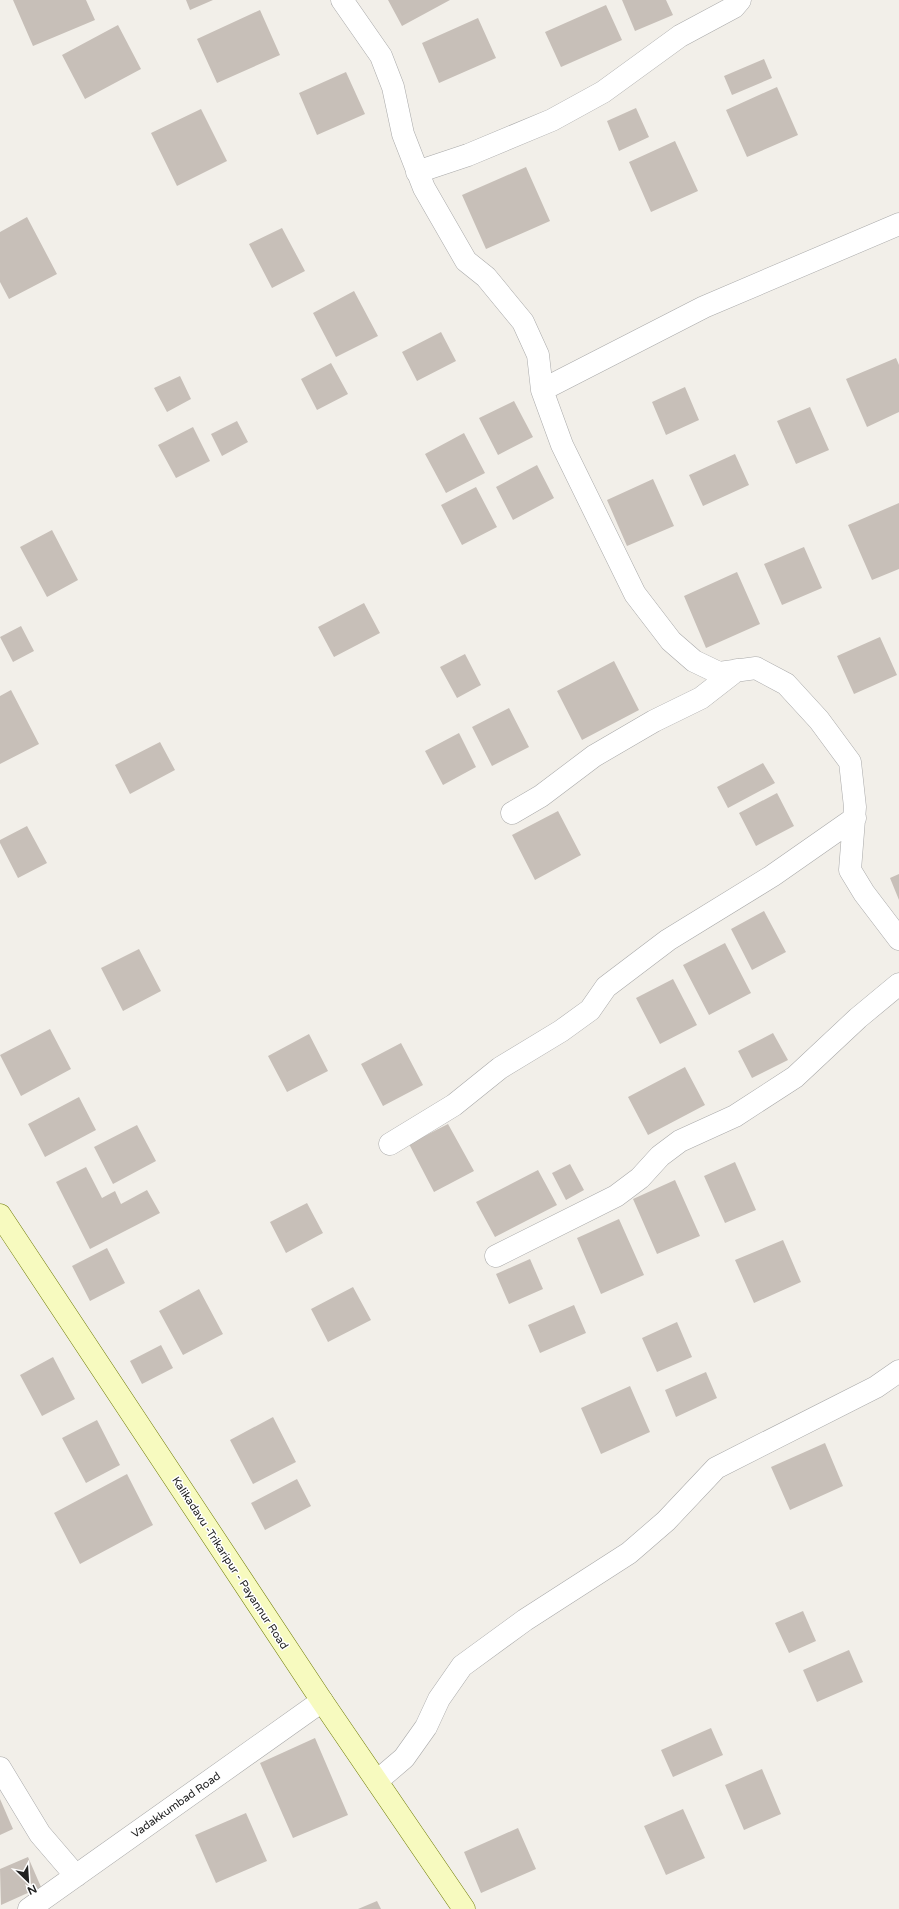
<svg xmlns="http://www.w3.org/2000/svg" width="899" height="1909" font-family="'Varela Round',sans-serif">
  <rect width="100%" height="100%" fill="#f2efe9"/>
  <path fill="#c7bfb8" d="M13,0H86L95,20L33,46Z
    M186,0H213L190,10Z
    M388,0H450L402,26Z
    M622,0H666L673,15L635,31Z
    M606,5L622,40L561,67L545,32Z
    M260,10L280,55L217,83L197,39Z
    M478,18L496,58L439,83L422,43Z
    M118,25L141,69L85,99L62,55Z
    M764,59L772,78L732,95L724,76Z
    M346,72L365,114L317,135L299,93Z
    M777,87L798,135L747,157L726,110Z
    M636,108L649,137L619,151L607,121Z
    M201,109L227,161L177,186L151,133Z
    M675,141L698,191L651,212L629,162Z
    M526,167L550,221L486,249L462,195Z
    M27,217L57,274L9,299L0,282V232Z
    M282,228L305,271L272,288L249,244Z
    M354,291L378,336L336,357L313,313Z
    M441,332L456,361L417,381L402,352Z
    M896,358L899,365V412L867,427L846,379Z
    M331,363L348,394L317,410L301,379Z
    M180,376L191,399L167,412L154,388Z
    M685,387L699,420L666,435L652,402Z
    M514,401L533,437L498,455L479,418Z
    M810,407L829,450L796,464L777,421Z
    M237,421L248,442L222,456L211,434Z
    M193,427L210,461L176,478L158,445Z
    M464,433L485,473L446,493L425,454Z
    M735,454L749,485L703,506L689,475Z
    M537,465L554,498L513,520L496,487Z
    M653,479L674,526L627,546L607,500Z
    M476,487L497,527L462,545L441,505Z
    M899,503V569L872,580L848,525Z
    M52,530L78,580L47,597L20,547Z
    M804,547L822,588L782,605L764,564Z
    M737,572L760,624L706,648L684,596Z
    M364,603L380,633L334,657L318,627Z
    M21,626L34,651L13,662L0,637Z
    M880,637L897,675L854,694L837,656Z
    M465,654L481,685L457,698L440,667Z
    M614,661L639,710L582,740L557,691Z
    M11,690L39,744L0,764V696Z
    M509,708L529,747L492,766L472,727Z
    M459,733L476,767L443,785L425,751Z
    M160,742L175,770L130,794L115,765Z
    M763,763L775,783L728,808L717,787Z
    M777,793L794,826L756,846L739,813Z
    M558,811L581,855L535,880L512,835Z
    M27,826L47,863L18,878L0,843V840Z
    M899,874V900L890,878Z
    M764,911L786,952L752,970L731,929Z
    M725,943L751,993L709,1015L683,965Z
    M139,949L161,991L123,1011L101,968Z
    M673,979L697,1025L660,1044L636,998Z
    M50,1029L71,1069L21,1096L0,1055Z
    M773,1033L788,1060L752,1078L738,1051Z
    M309,1034L328,1071L287,1092L268,1056Z
    M401,1043L423,1085L383,1106L361,1064Z
    M685,1067L705,1105L648,1135L628,1097Z
    M79,1097L96,1130L45,1157L28,1124Z
    M448,1124L474,1171L434,1192L409,1144Z
    M137,1125L156,1161L113,1184L94,1147Z
    M735,1162L756,1210L725,1223L704,1176Z
    M570,1164L584,1190L566,1200L552,1173Z
    M86,1167L102,1198L115,1191L121,1204L147,1190L160,1213L90,1249L56,1182Z
    M538,1170L557,1205L495,1237L476,1202Z
    M675,1180L700,1236L657,1254L633,1199Z
    M307,1203L323,1233L286,1253L270,1222Z
    M619,1219L644,1275L601,1294L577,1238Z
    M783,1240L801,1282L754,1303L735,1260Z
    M107,1248L125,1283L90,1301L72,1266Z
    M530,1259L543,1289L509,1304L496,1274Z
    M353,1287L371,1320L328,1342L311,1309Z
    M199,1289L223,1334L183,1355L159,1311Z
    M574,1305L586,1333L540,1353L528,1325Z
    M677,1322L692,1357L657,1372L642,1338Z
    M161,1345L173,1368L142,1384L130,1361Z
    M53,1357L75,1399L42,1416L20,1375Z
    M706,1372L717,1398L676,1417L665,1390Z
    M630,1386L650,1432L601,1454L581,1408Z
    M273,1417L296,1462L253,1484L230,1440Z
    M97,1420L120,1465L86,1483L62,1438Z
    M825,1443L843,1486L790,1510L771,1467Z
    M127,1474L153,1525L80,1564L54,1513Z
    M297,1479L311,1506L265,1530L251,1503Z
    M803,1611L816,1641L789,1653L775,1623Z
    M849,1650L863,1682L817,1702L803,1670Z
    M711,1728L723,1755L673,1777L661,1750Z
    M315,1738L348,1815L293,1838L260,1763Z
    M762,1769L781,1814L744,1830L725,1785Z
    M0,1799L13,1829L0,1835Z
    M683,1809L705,1858L666,1875L644,1826Z
    M246,1813L267,1861L216,1883L195,1835Z
    M518,1828L536,1869L481,1893L464,1852Z
    M28,1857L41,1887L1,1905L0,1869Z
    M377,1901L381,1909H358Z"/>
  <g fill="none" stroke-linecap="round" stroke-linejoin="round">
    <g stroke="#a9a9a9" stroke-width="23">
      <path id="minor" d="M342,0L381,56L393,87L403,134L424,188L466,261L486,277L523,322L538,355L542,390L704,307L899,224
        M417,172L468,155L552,120L603,92L680,36L734,7L740,0
        M542,390L562,445L635,594L671,641L694,661L719,673L756,668L786,684L819,720L850,762L855,807L850,870L864,893L899,939
        M512,813L541,796L594,756L654,721L701,698L737,670
        M390,1144L454,1105L500,1068L561,1031L590,1010L606,987L668,940L772,876L855,818
        M496,1256L616,1196L640,1178L660,1156L680,1141L735,1116L795,1077L858,1018L899,984
        M0,1768L40,1834L76,1876
        M377,1781L404,1758L426,1727L439,1699L462,1666L525,1620L629,1553L666,1521L716,1468L876,1387L899,1371
        M29,1909L322,1701"/>
    </g>
    <g stroke="#707d05" stroke-width="23">
      <path id="secondary" d="M0,1215L322,1701L464,1909"/>
    </g>
    <use href="#minor" stroke="#fff" stroke-width="22"/>
    <use href="#secondary" stroke="#f7fabf" stroke-width="22"/>
  </g>
  <g text-anchor="middle" dominant-baseline="central" stroke-width="3" stroke-linejoin="round" paint-order="stroke">
    <g font-size="11" fill="#222" stroke="#fff">
      <text transform="translate(230 1563) rotate(57)">Kalikadavu -Trikaripur - Payannur Road</text>
      <text transform="translate(176 1805) rotate(-35)">Vadakkumbad Road</text>
    </g>
  </g>
  <g transform="translate(28 1881) rotate(155)" stroke="#ffffff" stroke-width="3" paint-order="stroke">
  <path d="M0-3L7 15L0 10L-7 15Z" fill="#222222"/>
  <text y="-6" font-size="11" font-weight="bold" text-anchor="middle" fill="#222222">N</text>
  </g>
</svg>
